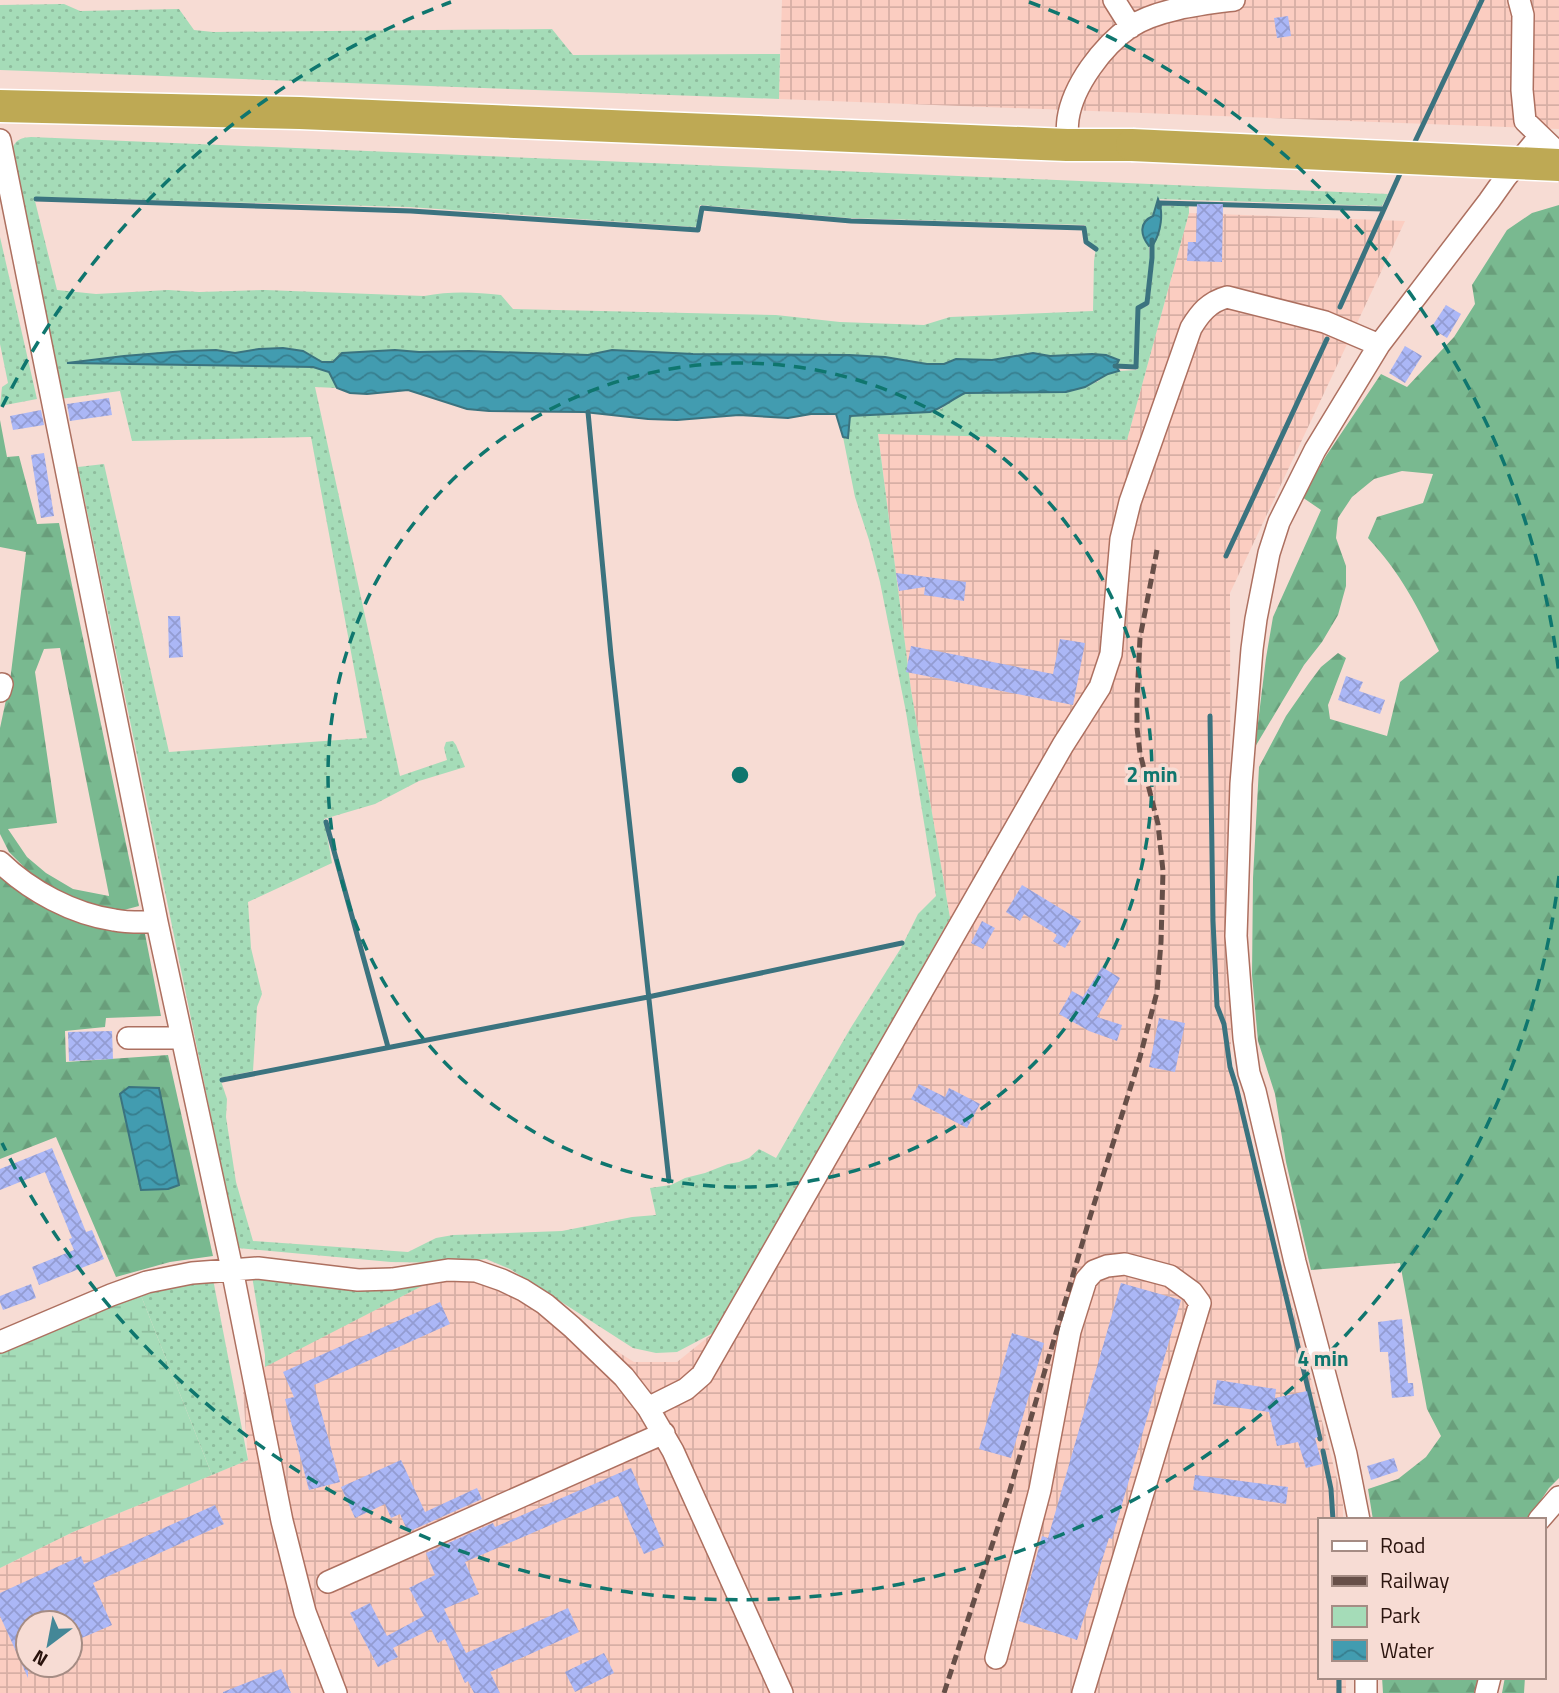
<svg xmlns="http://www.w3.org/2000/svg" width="1559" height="1693" font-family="'Titillium Web',sans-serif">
  <defs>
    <pattern id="industrial-grid" width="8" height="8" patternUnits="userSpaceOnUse" patternTransform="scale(1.75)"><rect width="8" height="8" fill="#fbcdc1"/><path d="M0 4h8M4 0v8" fill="none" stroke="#d7afa5"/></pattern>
    <pattern id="green-dots" width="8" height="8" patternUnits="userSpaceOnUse" patternTransform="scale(1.75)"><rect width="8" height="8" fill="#a5dcb8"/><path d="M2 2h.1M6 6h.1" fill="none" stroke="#8ebc9d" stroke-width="1.8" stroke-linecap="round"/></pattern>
    <pattern id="forest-firs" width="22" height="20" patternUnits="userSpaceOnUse" patternTransform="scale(1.75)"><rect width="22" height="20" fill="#79b990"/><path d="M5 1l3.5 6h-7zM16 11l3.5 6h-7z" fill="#699e7b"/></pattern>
    <pattern id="wetland-marsh" width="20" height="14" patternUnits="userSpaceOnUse" patternTransform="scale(1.75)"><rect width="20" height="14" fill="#a5dcb8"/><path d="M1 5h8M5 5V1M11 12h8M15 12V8" fill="none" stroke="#8ebc9d"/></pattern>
    <pattern id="water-waves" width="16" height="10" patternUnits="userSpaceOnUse" patternTransform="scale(1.75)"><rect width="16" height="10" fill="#429cb0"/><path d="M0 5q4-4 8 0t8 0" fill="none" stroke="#377e8e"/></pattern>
    <pattern id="building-cross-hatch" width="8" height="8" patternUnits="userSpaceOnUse" patternTransform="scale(1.75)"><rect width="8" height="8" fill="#abb7f6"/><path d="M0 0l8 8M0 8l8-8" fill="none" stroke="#939cd2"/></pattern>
  </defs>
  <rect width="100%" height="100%" fill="#f7dcd4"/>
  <path fill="url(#industrial-grid)" fill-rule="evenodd" d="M782,0H1559V129L779,99Z
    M1189,213L1405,221L1230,593L1231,1069L1343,1502V1520H1319V1677H1346V1693H0V1568L73,1532L248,1460L242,1378L455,1269L472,1266L599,1340L634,1362H677L713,1333L769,1239L950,918L911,690L878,433L1127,440ZM28,1623H70V1665H28Z"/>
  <path fill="url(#green-dots)" fill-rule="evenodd" d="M64,4L80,11L179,9L194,30L213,32L552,29L573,55L780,54L779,99L0,70V5Z
    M31,137L1388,194L1382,206L1158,199L1153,216L1149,218L1143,234L1149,246L1150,259L1145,302L1136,307L1134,365L1117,364L1118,359L1106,355L1050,356L1033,353L992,360L956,359L944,364H927L885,357L849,355L693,354L612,350L588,355L469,351L419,352L395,350L342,353L334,362H322L314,358L259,349L235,353L216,350L74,362L313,367L329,372L337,388L315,387L400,776L447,760L444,748L446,742L453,741L456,745L465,767L419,781L375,804L324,819L332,863L248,902L251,948L262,994L257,1007L253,1071L220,1078L227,1099L226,1117L236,1182L253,1241L408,1252L436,1238L453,1235L562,1231L632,1217L656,1215L650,1188L671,1185L685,1178L705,1173L728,1164L739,1162L749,1158L759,1149L776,1158L850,1029L901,948L918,914L936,896L906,712L880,582L869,540L855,497L843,437L848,438L849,416L909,413L941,409L952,399L965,393L1066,392L1097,382L1108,374L1119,371L1137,370L1140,309L1149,305L1154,258L1153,245L1160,229L1161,206H1189V213L1127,440L878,434L911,690L950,918L769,1239L713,1333L677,1352L656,1353L633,1348L510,1269L486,1259L450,1263L391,1262L238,1248L78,467L104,464L169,752L367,738L311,437L132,441L120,391L60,399L11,154C14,141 18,138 31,137ZM34,197L409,207L694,227L697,226L699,208L700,205L848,218L1085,225L1088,241L1096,247L1094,261L1093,311L950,317L924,325L840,322L776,315L513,309L501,295C474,292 450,291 424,296L265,290L199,292L168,290L96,294L57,290Z
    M0,237L37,399L0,406L2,387L8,383L0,344Z
    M455,1269L265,1367V1355L252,1276Z
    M213,1279L248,1460L212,1475L140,1293Z"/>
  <path fill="url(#forest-firs)" fill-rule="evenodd" d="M1559,205V1478L1549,1488L1528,1520H1373L1368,1489L1398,1479L1426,1457L1441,1436L1427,1409L1400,1263L1311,1270L1286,1162L1275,1094L1258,1041L1252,975L1253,878L1259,767L1286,716L1309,683L1321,667L1338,653L1346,658L1328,705L1330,719L1387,736L1400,682L1439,651C1419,609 1400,572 1368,538L1377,517L1423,503L1433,474L1402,471L1374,479L1352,497L1338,518L1336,538L1346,566V586L1338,615L1322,642L1304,665L1255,747L1266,658L1273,617L1321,510L1302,497L1326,456L1381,374L1407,387L1454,337L1475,304L1472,285L1507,230L1532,213Z
    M0,420L7,457L19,456L37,524L59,523L139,906L120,911L74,901L39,882L9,852L0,834V728L10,681L26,552L0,547ZM60,648L109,895V896L73,889L46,873L27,857L8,829L57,823L35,672L44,649Z
    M0,873L22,894L50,908L112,930L145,934L161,1016L106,1018L105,1027L65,1031L66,1062L168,1055L213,1256L170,1262L116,1277L56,1137L0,1159Z
    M1382,1677H1478L1474,1693H1383Z
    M1505,1677H1525L1524,1693H1502Z"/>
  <path fill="url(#wetland-marsh)" d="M140,1293L212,1475L73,1532L0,1568V1347Z"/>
  <path fill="url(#water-waves)" stroke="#3b737f" stroke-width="2" d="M1158,199C1164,213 1161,232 1153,245L1149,246C1140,235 1139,222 1153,216Z
    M283,348L303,351L322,362H333L342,353L395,350L419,352L469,351L588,355L612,350L693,354L849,355L885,357L927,364H944L956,359L992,360L1033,353L1050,356L1092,354L1106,355L1119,360L1116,366L1119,371L1108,374L1085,387L1066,392L965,393C952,399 943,408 930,412L850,416L848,438L843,437L836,414H811L788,418L739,415L677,420L648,419L584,412L489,411L467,409L408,390L367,394L350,393L337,388L329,372L313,367L67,363L124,356L185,351L216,350L235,353L259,349Z
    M129,1087L159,1088L179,1185L168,1189L141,1190L120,1094Z"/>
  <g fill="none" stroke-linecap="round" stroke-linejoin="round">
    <path stroke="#3b737f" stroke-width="5" d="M1412,148L1482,0
      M36,199L411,211L698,230L702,208L851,221L1084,228L1086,242L1096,249
      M1159,207L1160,203L1383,209
      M1340,307L1403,167
      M1115,366L1136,367L1138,308L1147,303L1152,258V240
      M588,412L611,655L669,1181
      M1226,556L1327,339
      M1210,716L1213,921L1217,1006L1224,1024L1230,1067L1236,1086L1320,1439
      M326,822L388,1047
      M222,1080L648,997L902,943
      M1323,1451L1331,1489L1333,1520
      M1339,1677V1693"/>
  </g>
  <path fill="url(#building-cross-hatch)" d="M1288,16L1291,36L1277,38L1274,18Z
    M1197,204H1223L1222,262L1187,261L1188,242H1196Z
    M1446,305L1461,314L1447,338L1431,328Z
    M1405,346L1422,356L1405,383L1389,373Z
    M109,398L112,415L70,421L67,404Z
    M41,410L44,425L13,430L10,416Z
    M44,453L54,516L41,518L31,455Z
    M896,573L966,582L964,601L924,595L925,587L899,591Z
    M168,616H180L183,657L169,658Z
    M1060,639L1085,643L1073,705L906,672L911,646L1053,674Z
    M1346,676L1363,682L1359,691L1385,700L1380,714L1338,700Z
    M1022,885L1081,921L1065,948L1053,941L1057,935L1024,914L1020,921L1006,912Z
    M982,921L995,928L983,949L971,943Z
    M1102,967L1120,978L1097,1017L1122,1025L1117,1041L1089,1031L1059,1014L1072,991L1083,997Z
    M1159,1018L1185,1023L1175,1072L1149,1067Z
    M112,1031L113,1059L69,1061L68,1032Z
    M919,1084L945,1097L949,1088L980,1104L967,1128L911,1099Z
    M52,1148L86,1232L92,1230L104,1259L39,1285L32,1267L74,1250L69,1239L72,1238L45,1172L0,1190V1169Z
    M1121,1283L1181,1300L1112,1539L1109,1538L1077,1640L1019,1621L1042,1536L1048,1538Z
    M31,1284L36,1298L3,1310L0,1302V1296Z
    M440,1302L450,1324L314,1385L340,1482L309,1490L285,1399L294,1397L283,1372Z
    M1402,1319L1408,1383H1413L1414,1396L1392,1398L1388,1352H1380L1378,1322Z
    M1012,1333L1044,1343L1011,1458L979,1449Z
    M1217,1380L1276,1389L1275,1398L1307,1391L1318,1437L1315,1438L1322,1464L1306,1468L1298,1442L1277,1446L1269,1412L1213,1404Z
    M1394,1458L1398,1471L1371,1480L1367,1466Z
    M401,1460L425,1512L477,1488L482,1499L408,1532L400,1514L391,1518L385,1504L355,1518L341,1487Z
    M631,1468L664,1546L644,1554L618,1496L465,1562L479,1594L444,1609L466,1653L568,1608L579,1632L490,1672L500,1693H474L468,1681L465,1683L445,1639L438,1643L431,1629L393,1648L398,1657L378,1667L350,1613L370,1603L387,1636L424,1616L409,1588L435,1575L426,1553L493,1523L495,1527Z
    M1195,1475L1288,1487L1286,1504L1193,1490Z
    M215,1505L224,1524L93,1583L112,1625L70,1643V1623H28V1678L0,1616V1593L81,1556L84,1564Z
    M604,1653L614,1673L575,1692L565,1672Z
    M281,1669L291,1693H223V1692Z"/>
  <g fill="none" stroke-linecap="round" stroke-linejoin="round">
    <g stroke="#ad7060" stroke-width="24">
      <path id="minor" d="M1114,0L1131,27
        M1519,0L1523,15L1522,90L1525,121L1559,154
        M0,140L157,922L232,1269L282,1521L305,1612L336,1693
        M1067,145C1067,137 1067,127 1068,119C1073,85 1103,46 1130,27C1157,9 1203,4 1234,0
        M0,691L2,684
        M0,862C30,891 73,914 114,920C128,923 143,922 157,922
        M128,1038H182
        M0,1342L111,1295L147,1282L192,1273L258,1268L358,1280L392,1279L448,1270L476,1271L502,1280L523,1290L545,1304L572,1327L624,1377L648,1408L673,1451L782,1693
        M648,1408L686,1389L702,1375L1063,745L1100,687L1111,654L1121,539L1130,502L1191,328C1200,313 1209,302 1227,297L1325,322L1379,345
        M1359,1520L1346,1454L1295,1262L1255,1091L1249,1073L1244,1038L1236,936L1241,784L1252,649L1256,619L1269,553L1279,522L1315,450L1379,345L1489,201L1506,177L1540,136
        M1539,1520L1559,1497
        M328,1582L664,1433
        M996,1658L1040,1490L1070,1331L1086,1280L1094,1271L1107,1266L1125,1264L1170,1276L1192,1292L1200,1303L1083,1693
        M1366,1677V1693
        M1486,1693L1490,1677"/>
    </g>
    <g stroke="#fff" stroke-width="35">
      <path id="highway" d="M0,106L300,113L1067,145H1132"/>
    </g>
    <use href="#minor" stroke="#fff" stroke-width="21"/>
    <use href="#highway" stroke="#bea954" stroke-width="32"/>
    <path stroke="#674f48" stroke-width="5" stroke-dasharray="10 5" stroke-linecap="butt" d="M944,1693L1009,1493L1090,1217L1140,1057L1157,992L1161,942L1163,871L1158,824L1140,753L1137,728V699L1140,638L1157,550"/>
    <g stroke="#fff" stroke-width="35" stroke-linecap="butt">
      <path id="highway-bridge" d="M1132,145L1559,165"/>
    </g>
    <use href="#highway-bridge" stroke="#bea954" stroke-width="32"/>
  </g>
  <g fill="none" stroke="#0f766e" stroke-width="3.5" stroke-dasharray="12 9">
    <circle cx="740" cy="775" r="412"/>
    <path d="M1559 876A825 825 0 0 1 2 1143M2 407A825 825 0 0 1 451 2M1029 2A825 825 0 0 1 1559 674"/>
  </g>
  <circle cx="740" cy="775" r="10" fill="#0f766e" stroke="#f7dcd4" stroke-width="3.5"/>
  <g font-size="21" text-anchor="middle" font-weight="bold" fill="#0f766e" stroke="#f7dcd4" stroke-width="7" stroke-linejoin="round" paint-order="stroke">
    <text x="1152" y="782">2 min</text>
    <text x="1323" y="1366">4 min</text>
  </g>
  <rect x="1318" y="1518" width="228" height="161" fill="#f7dcd4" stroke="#a58c84" stroke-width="2"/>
  <rect x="1332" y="1541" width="35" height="10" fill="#ffffff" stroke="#a58c84" stroke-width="2"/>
  <text x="1380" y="1553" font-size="21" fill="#2a130d">Road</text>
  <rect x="1332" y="1576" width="35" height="10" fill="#674f48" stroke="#a58c84" stroke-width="2"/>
  <text x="1380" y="1588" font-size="21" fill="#2a130d">Railway</text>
  <rect x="1332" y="1606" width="35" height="21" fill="#a5dcb8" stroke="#a58c84" stroke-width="2"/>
  <text x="1380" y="1623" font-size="21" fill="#2a130d">Park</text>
  <rect x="1332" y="1640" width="35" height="21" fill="url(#water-waves)" stroke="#a58c84" stroke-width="2"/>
  <text x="1380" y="1658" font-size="21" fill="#2a130d">Water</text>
  <g transform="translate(49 1644) rotate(212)"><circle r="33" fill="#f7dcd4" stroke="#a58c84" stroke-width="2"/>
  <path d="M0-5L12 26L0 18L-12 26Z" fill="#448797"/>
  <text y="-10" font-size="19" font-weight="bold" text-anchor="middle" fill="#2a130d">N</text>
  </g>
</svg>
